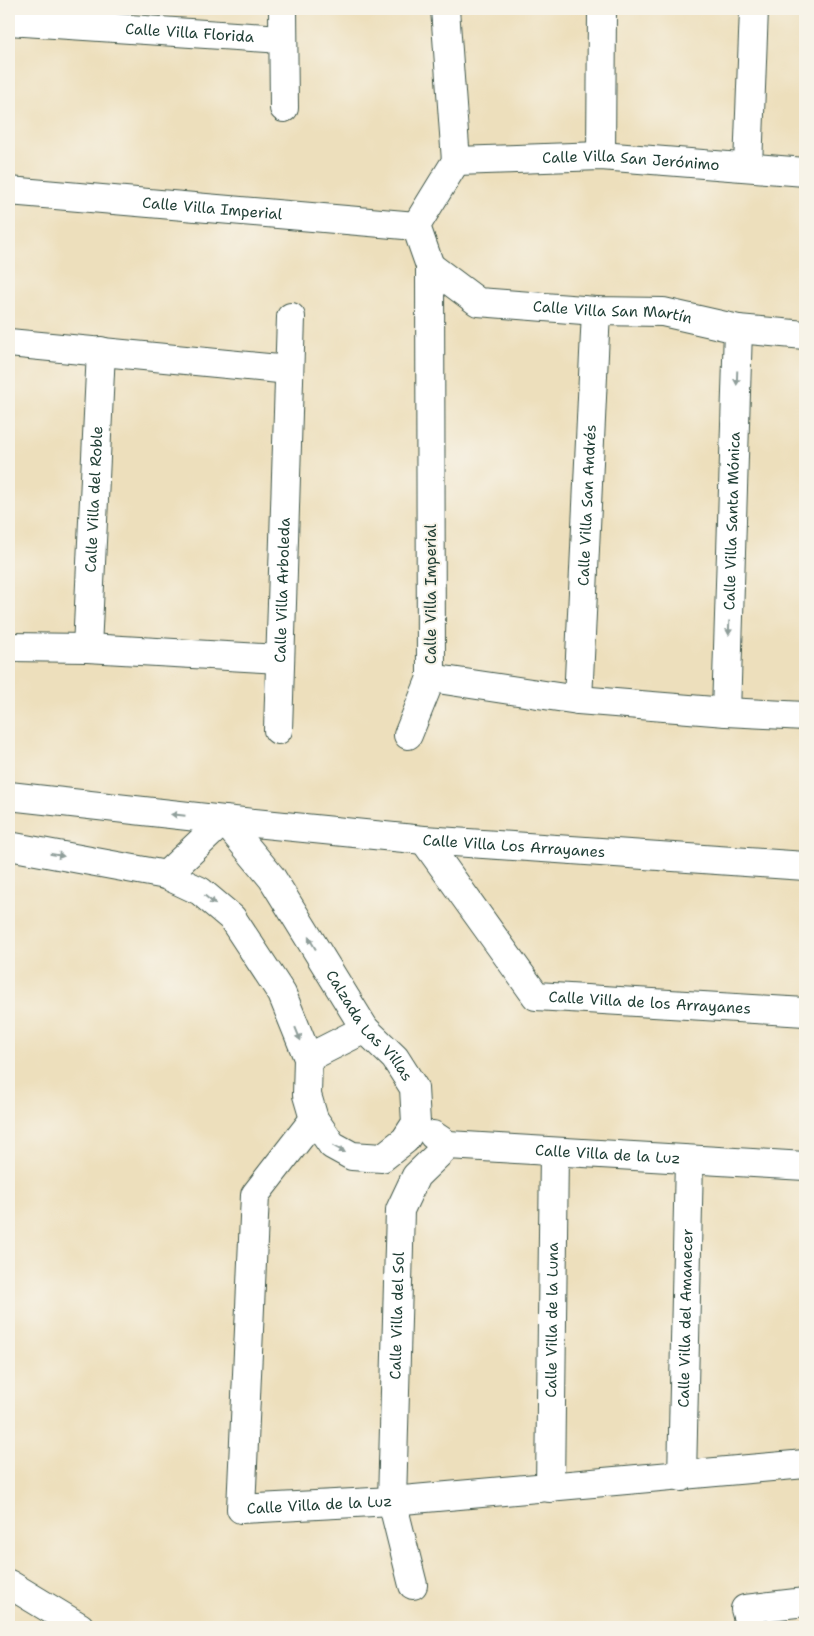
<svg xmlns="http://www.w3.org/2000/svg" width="814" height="1636" font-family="'Shantell Sans',sans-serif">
  <rect width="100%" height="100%" fill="#f7f3e8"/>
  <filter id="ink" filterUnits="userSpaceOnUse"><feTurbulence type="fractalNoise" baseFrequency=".02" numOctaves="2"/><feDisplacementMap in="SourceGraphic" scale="10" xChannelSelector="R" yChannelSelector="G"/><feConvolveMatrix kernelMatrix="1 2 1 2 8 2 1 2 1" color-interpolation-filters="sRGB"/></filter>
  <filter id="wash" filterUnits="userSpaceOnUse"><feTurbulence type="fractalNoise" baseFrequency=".0096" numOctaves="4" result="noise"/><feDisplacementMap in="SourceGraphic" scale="20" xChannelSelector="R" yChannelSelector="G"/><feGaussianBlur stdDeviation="1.12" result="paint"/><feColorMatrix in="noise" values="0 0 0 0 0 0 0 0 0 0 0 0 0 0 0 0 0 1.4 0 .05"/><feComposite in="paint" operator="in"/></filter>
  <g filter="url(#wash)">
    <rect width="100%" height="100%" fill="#eddfbc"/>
  </g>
  <g filter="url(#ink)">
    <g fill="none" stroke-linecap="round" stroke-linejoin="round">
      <g stroke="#3e5548" stroke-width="30">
        <g id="minor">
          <path d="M283,9L284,108"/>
          <path id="s1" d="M9,21L282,39"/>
          <path d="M601,156L602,9"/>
          <path id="s2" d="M456,161L601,156L805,172"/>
          <path d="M748,166L754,9"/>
          <path id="s3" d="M9,191L416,226"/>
          <path id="s4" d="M430,266L478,302L596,311L663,312L738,329L805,335"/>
          <path d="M9,343L289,370"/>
          <path d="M9,647L87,648L280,659"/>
          <path id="s5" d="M87,648L101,351"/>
          <path d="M431,678L578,700L726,712L805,716"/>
          <path id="s6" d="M578,700L596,311"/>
          <path id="s7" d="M726,712L738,329"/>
          <path id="s8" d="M278,730L291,317"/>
          <path d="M408,735L431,678L430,266L416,226L456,161L445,9"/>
          <path id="s9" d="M9,796L224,820L272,878L365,1029L395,1058L414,1088L416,1123L405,1140L382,1158L352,1156L332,1145L314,1119L307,1095L308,1058L282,994L232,918L200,891L166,875L9,846"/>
          <path id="s10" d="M424,840L536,996L805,1012"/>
          <path id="s11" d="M166,875L224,820L424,840L805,866"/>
          <path d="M308,1058L365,1029"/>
          <path id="s12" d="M314,1119L255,1195L241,1509L392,1501L805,1464"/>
          <path id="s13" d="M433,1135L448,1145L805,1166"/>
          <path id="s14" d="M682,1477L689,1160"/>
          <path id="s15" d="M550,1488L554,1152"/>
          <path d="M9,1584L80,1627"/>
          <path id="s16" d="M413,1585L392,1501L400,1210L416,1176L448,1145"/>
          <path d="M750,1627L745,1609L805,1602"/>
        </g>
      </g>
      <use href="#minor" stroke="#fff" stroke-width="28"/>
    </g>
    <defs><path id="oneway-solid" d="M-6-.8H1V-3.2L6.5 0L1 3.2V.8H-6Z" transform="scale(1.25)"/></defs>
    <g fill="#8f9e9a">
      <use href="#oneway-solid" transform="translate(737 378) rotate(92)"/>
      <use href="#oneway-solid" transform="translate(729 628) rotate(92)"/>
      <use href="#oneway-solid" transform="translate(178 815) rotate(-174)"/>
      <use href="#oneway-solid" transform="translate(57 855) rotate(10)"/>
      <use href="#oneway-solid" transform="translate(210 900) rotate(40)"/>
      <use href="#oneway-solid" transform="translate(312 943) rotate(-121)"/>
      <use href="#oneway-solid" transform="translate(298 1034) rotate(68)"/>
      <use href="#oneway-solid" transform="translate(339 1149) rotate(29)"/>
    </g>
  </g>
  <g text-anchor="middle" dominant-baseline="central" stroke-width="4" stroke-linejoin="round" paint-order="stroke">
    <g font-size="15" fill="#1f3d34" stroke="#f7f3e8">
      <text stroke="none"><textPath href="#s1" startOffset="181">Calle Villa Florida</textPath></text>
      <text stroke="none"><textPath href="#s2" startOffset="175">Calle Villa San Jerónimo</textPath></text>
      <text stroke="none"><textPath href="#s3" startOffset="204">Calle Villa Imperial</textPath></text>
      <text stroke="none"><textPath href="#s4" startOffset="195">Calle Villa San Martín</textPath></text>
      <text stroke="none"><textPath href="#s5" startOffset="149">Calle Villa del Roble</textPath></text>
      <text stroke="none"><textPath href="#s6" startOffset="195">Calle Villa San Andrés</textPath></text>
      <text stroke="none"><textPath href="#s7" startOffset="191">Calle Villa Santa Mónica</textPath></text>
      <text stroke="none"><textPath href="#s8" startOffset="140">Calle Villa Arboleda</textPath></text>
      <text transform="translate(431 594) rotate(-90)">Calle Villa Imperial</text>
      <text stroke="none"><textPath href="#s11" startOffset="371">Calle Villa Los Arrayanes</textPath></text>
      <text stroke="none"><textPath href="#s10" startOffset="306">Calle Villa de los Arrayanes</textPath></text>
      <text stroke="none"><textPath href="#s9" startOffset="469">Calzada Las Villas</textPath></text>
      <text stroke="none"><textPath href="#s13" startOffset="178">Calle Villa de la Luz</textPath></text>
      <text stroke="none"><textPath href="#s16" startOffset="272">Calle Villa del Sol</textPath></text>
      <text stroke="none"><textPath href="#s14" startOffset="159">Calle Villa del Amanecer</textPath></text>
      <text stroke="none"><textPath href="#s15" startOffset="168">Calle Villa de la Luna</textPath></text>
      <text stroke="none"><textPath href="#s12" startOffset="489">Calle Villa de la Luz</textPath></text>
    </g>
  </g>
  <rect width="814" height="1636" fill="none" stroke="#f7f3e8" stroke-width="30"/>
</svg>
